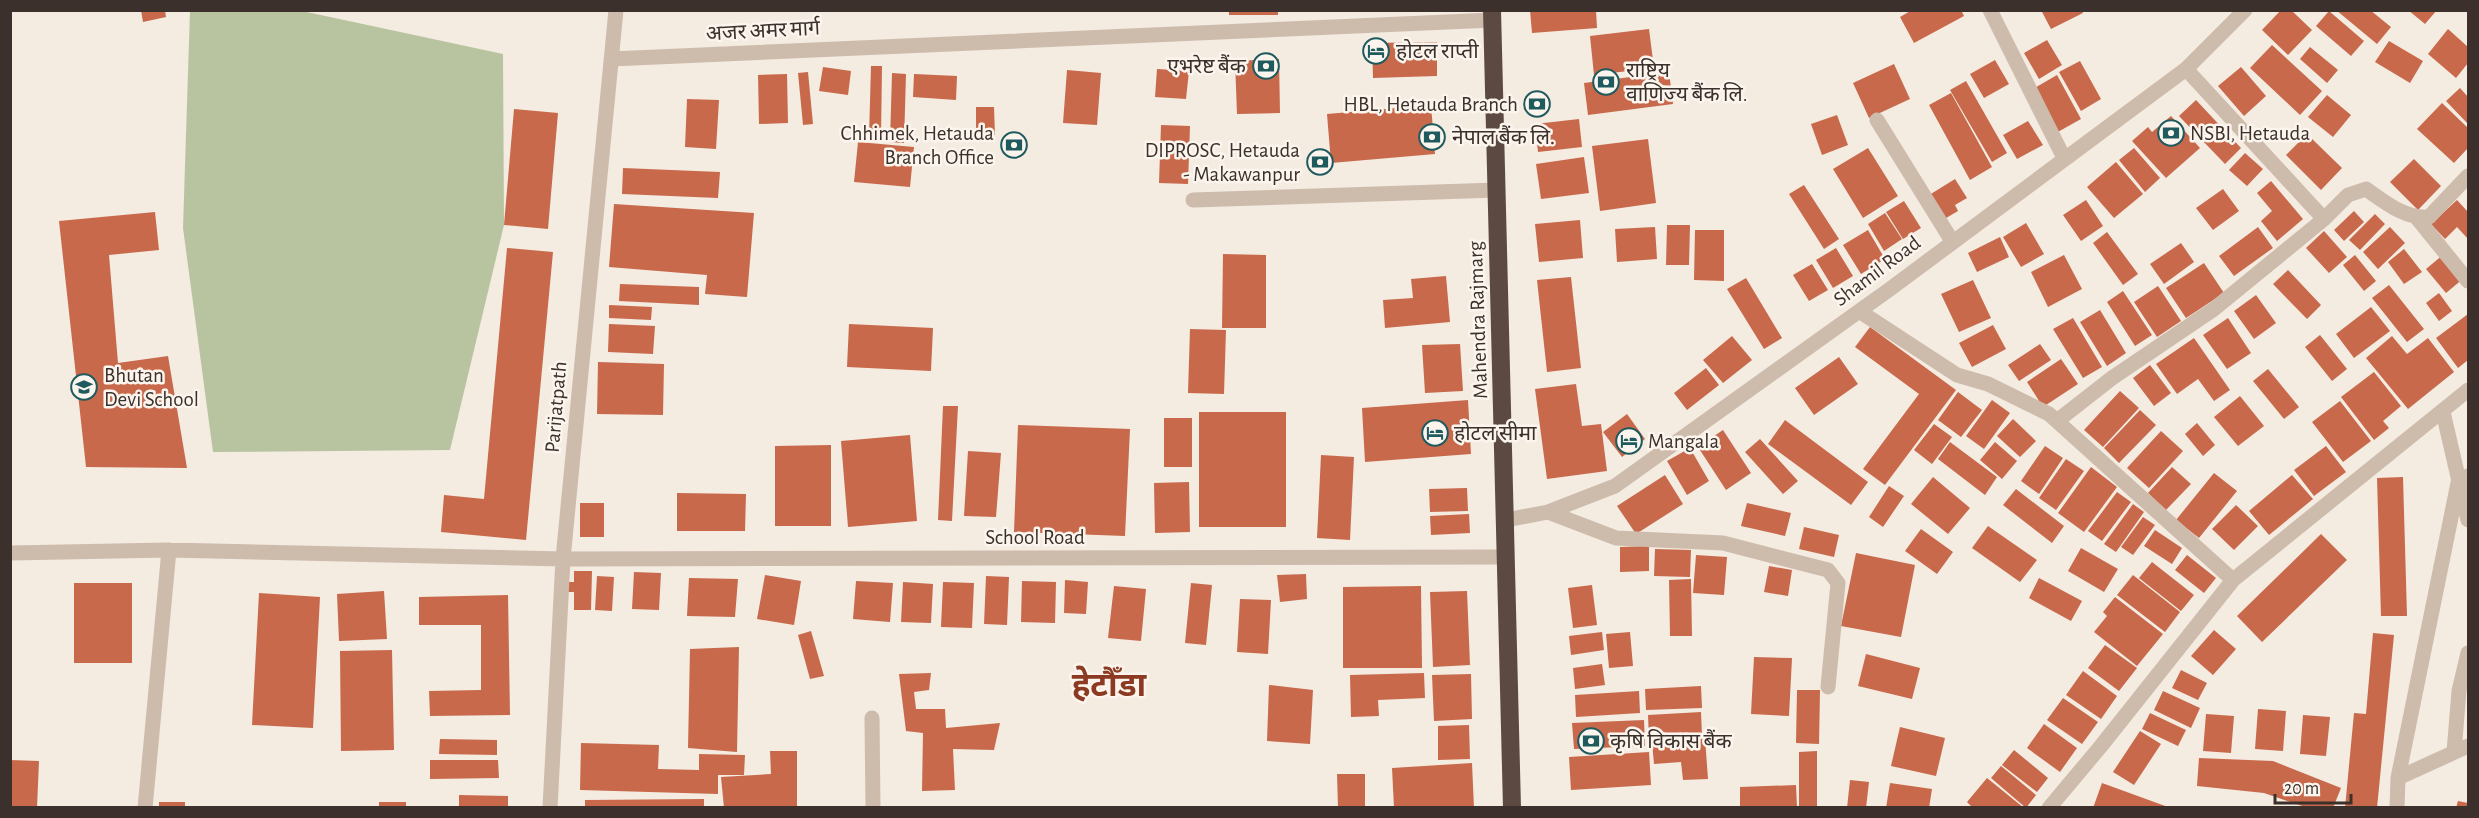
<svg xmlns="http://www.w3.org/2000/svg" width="2479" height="818" font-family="'Alegreya Sans','Noto Sans Devanagari',sans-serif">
  <rect width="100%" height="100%" fill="#f4ebe1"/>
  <path fill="#b8c4a0" d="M190,11H302L503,54L504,225L450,450L213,452L183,228Z"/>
  <path fill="#c8694b" d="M141,10H165L166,17L143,22Z
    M1229,10H1278V15H1229Z
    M1530,10H1596L1597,28L1532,33Z
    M1912,10H1961L1964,16L1914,43L1900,17Z
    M2041,10H2082L2083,13L2051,29Z
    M2281,10H2291L2312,30L2288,55L2262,30Z
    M2336,10H2370L2391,27L2377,44Z
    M2408,10H2437L2425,24Z
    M2329,11L2364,41L2351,56L2316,26Z
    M1649,29L1654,68L1594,75L1590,36Z
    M2448,29L2468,47V63L2456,78L2428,54Z
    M2047,40L2062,65L2039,79L2024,53Z
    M2389,41L2423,61L2410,83L2375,62Z
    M1437,42V76L1373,78L1372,43Z
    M2272,45L2322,91L2300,115L2250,68Z
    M2310,47L2338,70L2327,83L2300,59Z
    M1279,59L1280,113L1237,114L1235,61Z
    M1995,60L2009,84L1984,98L1970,74Z
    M2080,61L2101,99L2081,111L2059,72Z
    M1894,64L1910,99L1869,118L1853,83Z
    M871,66H882L881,137H869Z
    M823,67L851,71L848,95L819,91Z
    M2241,67L2266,96L2244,116L2218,86Z
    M1157,69L1189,71L1186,99L1155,97Z
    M1067,70L1101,73L1097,125L1063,123Z
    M808,72L813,124L803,125L798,73Z
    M1669,72L1673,104L1588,115L1584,83Z
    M892,73L906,74L904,143L890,142Z
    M787,74L788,123L759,124L758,75Z
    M914,74L957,76L956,100L913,97Z
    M2057,75L2081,119L2056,133L2031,90Z
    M1966,81L2007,153L1992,162L1950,90Z
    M2460,88L2468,97V124L2446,101Z
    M1951,93L1992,167L1970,180L1929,105Z
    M2327,95L2351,115L2333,137L2308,117Z
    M687,99L719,100L716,149L685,147Z
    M2196,100L2241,148L2225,164L2179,116Z
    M2442,103L2468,128V148L2454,163L2417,129Z
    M1431,105L1435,154L1331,163L1327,114Z
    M976,107H994L995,135L976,136Z
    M514,109L558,113L548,229L504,225Z
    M1837,115L1848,145L1822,155L1811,124Z
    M2171,116L2200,148L2166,178L2132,141L2148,127L2152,132Z
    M1579,119L1582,147L1538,152L1535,124Z
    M2028,121L2043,145L2017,159L2003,135Z
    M1161,125L1190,126L1188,184L1159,183Z
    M2307,134L2342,168L2321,190L2286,155Z
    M1648,139L1656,203L1600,211L1592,146Z
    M858,142L914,147L910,187L854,182Z
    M1868,148L1898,196L1863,218L1833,169Z
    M2134,148L2160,178L2145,192L2119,160Z
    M2245,153L2263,169L2247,186L2229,170Z
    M1584,157L1589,193L1541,199L1536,164Z
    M2414,159L2441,186L2418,210L2390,182Z
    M2116,162L2143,194L2114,218L2087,187Z
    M623,168L720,172L718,198L622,194Z
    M1955,179L1967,198L1955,205L1958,211L1941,221L1926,197Z
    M2271,181L2303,219L2277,241L2261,221L2272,211L2257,193Z
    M1804,185L1839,239L1824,249L1789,194Z
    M2223,189L2239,211L2213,230L2196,208Z
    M2086,200L2103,226L2081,241L2063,215Z
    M2457,200L2468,212V239L2457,227L2445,239L2431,224Z
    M1904,201L1921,228L1903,239L1886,212Z
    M614,204L754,213L747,297L705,294L707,275L609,267Z
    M2354,211L2364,222L2344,241L2334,230Z
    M155,212L159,250L109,255L118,363L168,356L187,468L86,467L59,221Z
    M1885,213L1902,239L1884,251L1868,224Z
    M2375,214L2385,224L2360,250L2349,240Z
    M1580,220L1583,258L1539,262L1535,224Z
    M2026,223L2044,254L2021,267L2003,237Z
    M1667,225H1690L1689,265H1666Z
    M1655,227L1657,259L1617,262L1615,229Z
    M2258,227L2273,248L2234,276L2219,256Z
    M2390,227L2405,243L2378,269L2363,252Z
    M1695,230H1724V281L1694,280Z
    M1868,230L1885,259L1861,274L1843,245Z
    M2324,231L2347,257L2329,273L2306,248Z
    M2107,232L2138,274L2123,285L2093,243Z
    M2000,237L2009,257L1977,272L1968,253Z
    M2181,243L2194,262L2164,284L2150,264Z
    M507,248L553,252L526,540L441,532L444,495L484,499Z
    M1836,248L1853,276L1833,288L1816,260Z
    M2404,249L2422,272L2404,284L2388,262Z
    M1223,254L1266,255V328H1222Z
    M2444,254L2464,278L2446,293L2426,269Z
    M2064,255L2082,289L2048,307L2031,272Z
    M2355,255L2376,281L2364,291L2343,265Z
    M2204,263L2224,293L2186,318L2166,288Z
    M1812,264L1828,290L1809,301L1793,275Z
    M2288,270L2321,305L2307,319L2273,284Z
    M1446,276L1450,322L1385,328L1383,300L1413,298L1411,279Z
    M1571,277L1581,368L1547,372L1537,280Z
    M1746,278L1782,338L1764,349L1727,289Z
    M1973,280L1991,318L1959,332L1941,294Z
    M620,284L699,287V305L619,301Z
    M2389,285L2424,329L2407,342L2372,298Z
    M2158,286L2181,321L2157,337L2134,302Z
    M2123,291L2152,335L2135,346L2107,302Z
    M2439,293L2452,311L2439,321L2426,303Z
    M2256,295L2276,323L2254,339L2234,311Z
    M609,305L652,307L651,320L609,318Z
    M2371,307L2390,331L2354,358L2336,334Z
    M2100,310L2126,353L2107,366L2080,322Z
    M2468,314V360L2458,368L2436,338Z
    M2073,318L2102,367L2083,378L2053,329Z
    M2228,318L2251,353L2227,369L2203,335Z
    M609,324L655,326L653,354L608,352Z
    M849,324L933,328L931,371L847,367Z
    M1993,325L2006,349L1972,367L1959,343Z
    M1870,327L1956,390L1885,485L1863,469L1919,394L1855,347Z
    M1190,329L1226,330L1224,394L1188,393Z
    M2320,335L2347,369L2332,381L2305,347Z
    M1732,336L1752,360L1723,383L1703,360Z
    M2392,336L2407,354L2428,338L2454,372L2408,409L2366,358Z
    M2194,338L2230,390L2214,401L2198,379L2177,394L2156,364Z
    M1460,344L1463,391L1425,393L1422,345Z
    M2040,344L2051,360L2019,381L2008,365Z
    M1839,357L1858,384L1814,415L1795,388Z
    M2061,359L2078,384L2043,407L2027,382Z
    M598,362L664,364L663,415L597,414Z
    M2150,365L2171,393L2154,406L2133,378Z
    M1706,368L1719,385L1687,410L1674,393Z
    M2268,369L2299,407L2284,419L2253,381Z
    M2374,372L2401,406L2383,421L2389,428L2374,440L2341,397Z
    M1576,384L1582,426L1601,424L1607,471L1547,479L1535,389Z
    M2120,391L2139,408L2103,447L2084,430Z
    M1958,392L1982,410L1961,437L1938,420Z
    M2240,396L2264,426L2238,446L2214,417Z
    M1468,400L1471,454L1365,462L1362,408Z
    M1992,400L2010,413L1984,449L1966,436Z
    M2340,401L2371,441L2343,462L2312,422Z
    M943,406H958L952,521L938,520Z
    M2140,410L2156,425L2119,463L2104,448Z
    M1199,412H1286V527H1199Z
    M1627,414L1645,439L1622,457L1603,432Z
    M1164,418H1192V467H1164Z
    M2013,419L2036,441L2020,457L1997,436Z
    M1785,420L1868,482L1851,505L1768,444Z
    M2197,423L2215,445L2203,456L2185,434Z
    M1934,424L1952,437L1932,464L1914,450Z
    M1018,425L1130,429L1125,536L1014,532Z
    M1723,430L1751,473L1726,490L1698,447Z
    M2161,431L2183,451L2149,488L2127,468Z
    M910,435L917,521L848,527L841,441Z
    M1760,439L1798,481L1783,494L1745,452Z
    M1950,442L1997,477L1985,495L1938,459Z
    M1995,442L2017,461L2002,479L1980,460Z
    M831,445V526H775V446Z
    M2045,446L2063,458L2039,494L2021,481Z
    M2326,446L2346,472L2314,496L2294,470Z
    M1690,448L1709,481L1687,495L1667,461Z
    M968,451L1001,453L996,517L964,516Z
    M1321,455L1354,457L1350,540L1317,538Z
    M2066,459L2084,471L2056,510L2039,498Z
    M2091,467L2117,487L2084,532L2058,513Z
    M2172,467L2191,484L2166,510L2148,493Z
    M2214,473L2237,491L2199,538L2176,520Z
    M1665,475L1683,504L1636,534L1617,506Z
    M2292,475L2313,499L2269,535L2249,511Z
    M1933,477L1970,508L1948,534L1911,504Z
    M2403,477L2407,616H2381L2377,478Z
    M1189,482L1190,532L1155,533L1154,483Z
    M1889,486L1904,496L1883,527L1869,517Z
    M1467,488L1468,511L1430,512L1429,489Z
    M2016,489L2064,526L2052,543L2003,505Z
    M2117,492L2131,502L2102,541L2088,531Z
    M677,493L746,494L745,531H677Z
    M580,503H604V537H580Z
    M1747,503L1791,513L1785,536L1741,526Z
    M2133,504L2144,512L2116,552L2104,544Z
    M2236,505L2258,526L2234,550L2212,529Z
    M1469,514L1470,533L1431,535L1430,516Z
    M2143,517L2155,525L2133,555L2121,547Z
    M1988,526L2037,560L2020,582L1972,548Z
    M1804,527L1839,535L1834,557L1799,549Z
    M1921,529L1953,552L1937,574L1905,551Z
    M2155,530L2182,548L2172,564L2144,546Z
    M2321,534L2347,560L2262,642L2237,616Z
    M1649,546V571L1620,572V547Z
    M2081,548L2118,569L2104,592L2068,571Z
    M1655,549L1691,550L1690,577L1654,576Z
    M1856,553L1915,565L1901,637L1841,626Z
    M1696,555L1727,557L1724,595L1693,593Z
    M2187,555L2216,578L2204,593L2175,570Z
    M2152,562L2194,595L2181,611L2139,578Z
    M1769,566L1792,570L1788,596L1764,592Z
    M574,571H592L591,610H574V592H565V582H574Z
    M634,572L661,573L659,610L632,609Z
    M1306,574L1307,599L1280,602L1277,575Z
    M765,575L801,581L794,625L757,619Z
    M2133,575L2180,612L2165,632L2117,595Z
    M597,576L614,577L612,611L595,610Z
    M986,576L1009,577L1007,625L984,624Z
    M689,578L738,579L735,617L687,616Z
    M2039,578L2082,601L2071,621L2029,598Z
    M1691,579L1692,636H1670L1669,580Z
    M1065,580L1088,582L1086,614L1064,613Z
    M856,581L893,583L890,622L853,619Z
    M1022,581L1056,582L1055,623L1021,622Z
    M903,582L933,584L931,623L901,622Z
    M943,582L974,583L972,628L941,627Z
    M74,583H132V663H74Z
    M1191,583L1212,585L1206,645L1185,643Z
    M1592,585L1597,625L1573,628L1568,588Z
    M1114,586L1146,589L1141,641L1108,638Z
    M1421,586L1422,668H1343V587Z
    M384,591L387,639L339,641L337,594Z
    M1467,591L1470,665L1433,667L1430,592Z
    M259,593L320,597L313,728L252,725Z
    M508,595L510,715L430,716L429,691L481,690V625H419V597Z
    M2115,597L2163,634L2137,666L2094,632L2107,616L2103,612Z
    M1240,599L1271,600L1268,654L1237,652Z
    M2214,630L2236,649L2213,675L2191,656Z
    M811,631L824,676L810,679L798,635Z
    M1602,632L1604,650L1571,655L1569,636Z
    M1630,632L1633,666L1609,668L1606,634Z
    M2373,633L2394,635L2377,808H2345L2354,713L2366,714Z
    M2105,645L2137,668L2119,691L2088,668Z
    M739,647L737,752L688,748L690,649Z
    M392,650L394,750L341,751L340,651Z
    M1866,654L1920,668L1912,699L1858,686Z
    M1754,657L1792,658L1789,716L1751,714Z
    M1602,664L1605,685L1575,689L1573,668Z
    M2181,670L2207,683L2198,700L2172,688Z
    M2083,671L2117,696L2101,719L2066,695Z
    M931,673L929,690L914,692L916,709H945L946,728L1000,723L994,750L953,749L955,790L922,791L923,733L906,731L899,674Z
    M1424,673L1425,698L1378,700L1379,716L1351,717L1350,675Z
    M1471,674L1472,719L1434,721L1432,675Z
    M1269,685L1313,690L1310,744L1267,741Z
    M1701,686L1702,708L1646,710L1645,689Z
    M1797,690H1820L1819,744L1796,743Z
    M1639,691L1640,713L1576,717L1575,695Z
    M2163,691L2200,708L2191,728L2154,710Z
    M2063,698L2098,722L2082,744L2047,720Z
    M2258,709L2286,711L2283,751L2255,749Z
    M1701,712L1702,736L1649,739L1648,715Z
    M2150,713L2186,730L2178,746L2142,729Z
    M2206,714L2234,716L2231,753L2203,751Z
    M2303,715L2330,717L2326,756L2300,754Z
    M1644,720L1645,746L1574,749L1572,723Z
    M2044,724L2077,748L2060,772L2027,748Z
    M1469,725L1470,759L1438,760V726Z
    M1900,727L1945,738L1936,776L1891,766Z
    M2140,731L2161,744L2134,785L2113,772Z
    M1705,738L1708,779L1683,780L1681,762L1654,764L1652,742Z
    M440,739L497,740V755L439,754Z
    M581,743L659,745L658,769L699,770V754L745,755L744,775H718V794L580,790Z
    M2014,750L2048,778L2037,792L2002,765Z
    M770,751H797V808H724L721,777L771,774Z
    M1817,751V808H1799V752Z
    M1649,752L1651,785L1571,790L1569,757Z
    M2199,758L2273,761L2341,788L2333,808H2308L2264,793L2197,786Z
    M10,760L39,761L37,808H10Z
    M430,760H498L499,778L430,779Z
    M1472,763L1474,808H1394L1392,768Z
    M2001,766L2036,795L2026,808L1991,778Z
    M1337,774H1365V808H1338Z
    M1987,778L2024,808H1973L1967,802Z
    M1850,780L1869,782L1866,808H1847Z
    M1890,783L1932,789L1929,808H1886Z
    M2102,783L2168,807V808H2093Z
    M1796,785L1797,808H1740V787Z
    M459,795L508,796V808H459Z
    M704,799V808H585V800Z
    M2458,801L2468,803V808H2456Z
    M159,802H185V808H159Z
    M379,802H406V808H379Z"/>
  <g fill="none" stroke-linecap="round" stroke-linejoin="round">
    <path stroke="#cdbbac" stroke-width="15" d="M1990,10L2064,158
      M611,59L1493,20
      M2186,69L2324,219
      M1877,120L1952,241
      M1193,200L1497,190
      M2417,218L2468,281
      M1859,311L1957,375L1988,384L2049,414L2233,580
      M2443,412L2468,520
      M2057,421L2112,378L2214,309L2324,219L2348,195L2366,189C2385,202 2405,219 2429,217L2468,176
      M1548,512L1616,538L1723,543L1828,570L1838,583L1828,687
      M1506,520L1548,512L1615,486L1890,289L2186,69L2245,10
      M10,553L169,550L563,559L1506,557
      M872,718L873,808
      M2454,752L2459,691L2468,653
      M2398,778L2468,746
      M145,808L169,550
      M550,808L563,559L616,10
      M2049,808L2101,746L2233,580L2468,390
      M2397,808L2398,778L2458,483L2468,476"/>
    <path stroke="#5c4a42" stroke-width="18" d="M1492,10L1512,808"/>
  </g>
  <defs>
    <g id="hotel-ring" transform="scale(1.35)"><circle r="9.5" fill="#fbf5ee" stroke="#1f5a5e" stroke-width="1.5"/><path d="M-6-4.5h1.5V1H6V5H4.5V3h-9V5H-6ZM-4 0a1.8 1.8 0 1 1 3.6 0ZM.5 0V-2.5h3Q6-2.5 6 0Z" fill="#1f5a5e"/></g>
    <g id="bank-ring" transform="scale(1.35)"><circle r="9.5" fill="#fbf5ee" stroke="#1f5a5e" stroke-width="1.5"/><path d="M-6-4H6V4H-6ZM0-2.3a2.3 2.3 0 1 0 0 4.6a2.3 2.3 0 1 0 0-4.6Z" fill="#1f5a5e"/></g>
    <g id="school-ring" transform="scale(1.35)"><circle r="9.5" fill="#fbf5ee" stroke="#1f5a5e" stroke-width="1.5"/><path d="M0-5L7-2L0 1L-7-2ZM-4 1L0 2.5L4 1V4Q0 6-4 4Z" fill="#1f5a5e"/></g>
  </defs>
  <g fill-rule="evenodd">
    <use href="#hotel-ring" x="1376" y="51"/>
    <use href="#bank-ring" x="1266" y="66"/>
    <use href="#bank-ring" x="1606" y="82"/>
    <use href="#bank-ring" x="1537" y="104"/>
    <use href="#bank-ring" x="2171" y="133"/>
    <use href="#bank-ring" x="1432" y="137"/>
    <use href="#bank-ring" x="1014" y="145"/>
    <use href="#bank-ring" x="1320" y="162"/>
    <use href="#school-ring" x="84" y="387"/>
    <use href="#hotel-ring" x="1435" y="433"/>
    <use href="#hotel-ring" x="1629" y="441"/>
    <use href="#bank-ring" x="1591" y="741"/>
  </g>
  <g text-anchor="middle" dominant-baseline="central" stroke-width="5" stroke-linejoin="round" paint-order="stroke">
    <g font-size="21" fill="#3b302b" stroke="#fbf5ee">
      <text transform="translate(763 31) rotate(-3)">अजर अमर मार्ग</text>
      <text transform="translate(1877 271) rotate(-37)">Shamil Road</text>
      <text transform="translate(1478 320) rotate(-92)">Mahendra Rajmarg</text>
      <text transform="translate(556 407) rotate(-85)">Parijatpath</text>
      <text x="1035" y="537">School Road</text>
    </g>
    <g font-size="21" fill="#3b302b" stroke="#fbf5ee" text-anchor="start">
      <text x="1396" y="51">होटल राप्ती</text>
      <text x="1246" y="66" text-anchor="end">एभरेष्ट बैंक</text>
      <text x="1626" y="70">राष्ट्रिय<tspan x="1626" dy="24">वाणिज्य बैंक लि.</tspan></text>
      <text x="1518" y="104" text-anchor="end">HBL, Hetauda Branch</text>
      <text x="994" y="133" text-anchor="end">Chhimek, Hetauda<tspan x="994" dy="24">Branch Office</tspan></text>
      <text x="2190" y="133">NSBI, Hetauda</text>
      <text x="1452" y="137">नेपाल बैंक लि.</text>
      <text x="1300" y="150" text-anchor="end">DIPROSC, Hetauda<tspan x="1300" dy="24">- Makawanpur</tspan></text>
      <text x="104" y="375">Bhutan<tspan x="104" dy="24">Devi School</tspan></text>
      <text x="1454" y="433">होटल सीमा</text>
      <text x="1648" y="441">Mangala</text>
      <text x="1610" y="741">कृषि विकास बैंक</text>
    </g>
    <g font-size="33" font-weight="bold" fill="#8c3b22" stroke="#fbf5ee">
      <text x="1109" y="686">हेटौँडा</text>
    </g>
  </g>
  <rect width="2479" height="818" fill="none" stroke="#3b302b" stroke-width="24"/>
  <path d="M2275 794v9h76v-9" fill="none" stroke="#3b302b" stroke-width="3"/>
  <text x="2284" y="794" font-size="18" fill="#3b302b" stroke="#fbf5ee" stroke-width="4.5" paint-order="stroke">20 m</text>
</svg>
